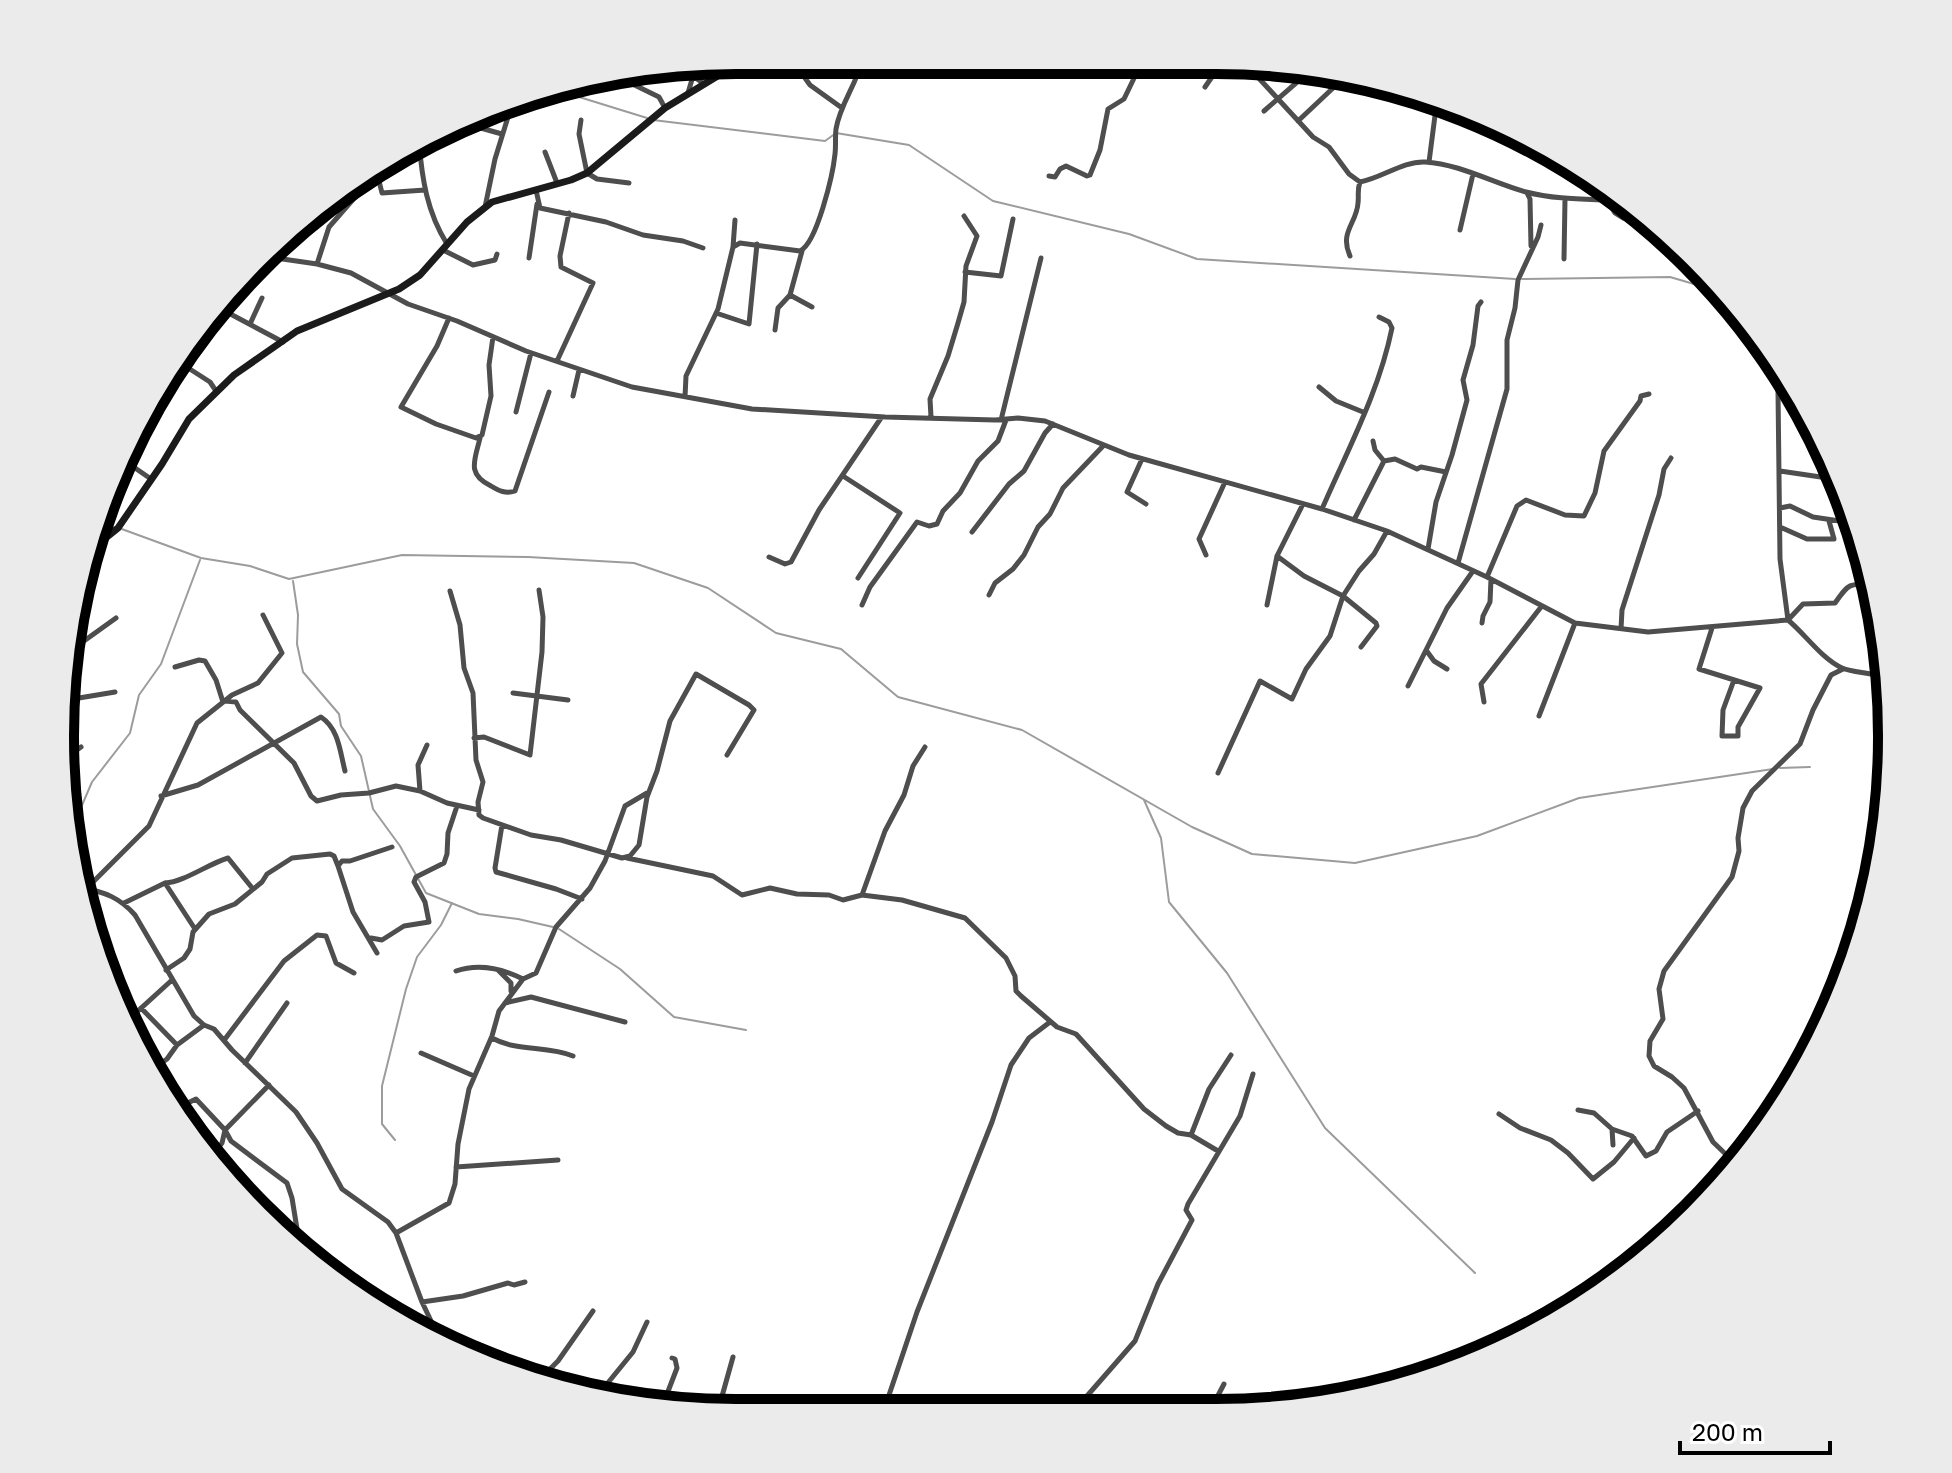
<svg xmlns="http://www.w3.org/2000/svg" width="1952" height="1473" font-family="'Golos Text',sans-serif">
  <rect width="100%" height="100%" fill="#fff"/>
  <g fill="none" stroke-linecap="round" stroke-linejoin="round">
    <path stroke="#9c9c9c" stroke-width="2" d="M550,88L647,118
      M653,120L825,141L836,133L909,145L993,201L1129,234L1197,259L1515,279
      M1522,279L1670,277L1711,289
      M100,524L113,527
      M119,528L201,558L250,566L289,579L402,555L528,557L634,563L708,588L776,633L841,649L898,697L1022,730L1192,827L1252,854L1355,863L1477,836L1579,798L1773,769
      M293,581L298,615L297,644L303,672L339,714L341,726L361,756L373,809L400,846L426,893L479,914L518,919L553,927
      M1780,768L1810,767
      M1144,800L1161,838L1169,902L1227,973L1325,1128L1475,1273
      M73,826L92,782L130,733L139,695L161,664L200,560
      M559,929L620,969L674,1017L746,1030
      M395,1140L382,1124V1086L406,989L417,957L441,925L452,903"/>
    <path stroke="#4e4e4e" stroke-width="5" d="M792,60L810,85L842,108
      M1243,61L1313,137L1329,147L1349,174L1360,182C1382,178 1403,161 1425,162C1460,164 1493,183 1526,192C1553,199 1580,199 1607,200L1615,213L1623,218L1648,222
      M685,67L693,76L704,84
      M616,76L659,97L665,108
      M1205,87L1223,61
      M688,93L693,76
      M1264,111L1311,70L1332,89
      M581,120L579,134L587,173L597,179L629,183
      M470,121L477,127L502,134
      M1298,121L1332,89L1342,75
      M419,142C422,179 427,212 447,244
      M545,152L557,183
      M1429,162L1437,100
      M1049,176L1055,177L1060,169L1066,166L1087,176L1090,175L1100,150L1108,109L1124,99L1137,72L1148,61
      M536,190L540,208L606,222L643,235L683,241L703,248
      M1527,193L1530,199L1531,246
      M1603,200V185
      M485,207L495,159L512,104
      M1460,230L1473,174
      M733,247L740,243L800,251C817,243 833,174 835,154C836,146 835,137 836,129C840,104 857,84 862,60
      M443,250L473,265L495,260L497,254
      M262,256L317,264L351,273L408,304L457,321L526,351L632,387L752,409L885,417L995,420L1018,418L1045,421L1129,455L1322,509L1387,531L1487,577L1575,623L1648,632L1788,620C1805,634 1822,659 1842,668C1856,674 1872,671 1886,679
      M1350,256C1339,232 1357,223 1358,203C1359,195 1357,190 1360,182
      M273,257L275,245
      M529,258L537,204
      M1564,259L1565,199
      M317,264L329,227L370,180L379,181L382,193L425,190
      M965,272L1001,276L1013,219
      M790,295L812,307
      M221,309L283,342
      M716,313L749,324L757,244
      M449,318L437,346L401,407L436,424L476,438L482,435L491,396L489,365L493,337
      M250,324L262,298
      M775,330L778,308L790,295L802,251
      M1771,353L1778,391L1780,559L1788,620L1803,604L1835,603C1848,584 1850,582 1873,586
      M557,361L593,283L561,267L560,256L569,213
      M182,364L210,382L216,391
      M1319,387L1336,401L1363,412
      M573,396L579,370
      M685,397L686,376L718,309L733,247L735,220
      M516,412L531,353
      M931,417L930,399L948,356L958,323L964,302L966,266L977,236L964,216
      M1001,420L1041,258
      M480,438C475,460 466,474 491,486C499,491 506,494 515,491L549,392
      M1373,441L1375,450L1384,461L1395,459L1417,469L1421,467L1446,472
      M122,459L151,479
      M1142,459L1127,492L1146,504
      M1780,471L1841,480
      M843,476L900,513L858,578
      M1780,508L1790,506L1813,517L1853,523V520
      M1322,509C1348,449 1379,392 1392,328L1389,322L1379,317
      M1354,520L1384,461
      M1780,527L1807,539H1834L1829,521
      M972,532L1009,484L1024,471L1045,433L1053,424
      M1428,549L1436,502L1452,455L1467,400L1463,380L1473,345L1478,306L1481,302
      M1206,555L1199,539L1225,482
      M1277,556L1304,576L1343,596L1376,623L1377,626L1361,647
      M769,557L785,564L791,562L819,510L881,418
      M1458,563L1507,389V340L1515,308L1518,280L1538,237L1541,225
      M1487,577L1517,506L1526,500L1565,515L1584,516L1595,493L1604,451L1640,401L1641,396L1649,394
      M450,591L460,625L464,668L473,693L476,760L483,782L478,802L479,815L483,818L531,835L561,840L622,858L630,856L639,845L647,797L657,771L670,721L696,674L749,705L754,710L727,755
      M989,595L995,583L1013,569L1024,555L1038,527L1050,514L1063,488L1104,445
      M862,605L870,587L917,522L929,526L937,524L943,511L960,493L978,461L998,441L1006,420
      M1267,605L1277,556L1303,504
      M1482,623L1483,616L1490,602L1491,579
      M1712,628L1699,669L1760,688L1738,727V736H1722L1723,710L1734,680
      M1621,629L1622,610L1659,495L1664,469L1671,458
      M1426,650L1434,661L1447,669
      M70,651L116,618
      M175,667L199,660L205,661L216,680L223,702
      M1408,686L1447,608L1473,571
      M513,693L568,700
      M67,700L115,692
      M225,701L236,702L240,710L294,763L311,796L317,801L341,795L369,793L396,786L420,791L447,803L479,810
      M1484,702L1481,684L1541,607
      M1539,716L1575,623
      M474,738L484,737L530,755L542,652L543,617L539,590
      M63,760L81,747
      M1218,773L1260,681L1292,699L1306,669L1330,636L1343,596L1359,571L1374,554L1387,531
      M420,791L418,765L427,745
      M161,796L198,785L321,717C339,729 340,752 345,771
      M502,825L495,868L496,872L556,889L582,899
      M627,858L713,876L742,895L770,888L797,894L829,895L843,900L862,895L885,831L904,795L913,766L925,747
      M338,866L353,912L377,953
      M165,883L195,929
      M83,888C105,892 120,898 135,915L194,1016L204,1025L214,1029L232,1050L296,1112L317,1143L342,1189L388,1222L396,1233L422,1302L441,1342
      M87,888L149,826L197,723L232,695L258,683L282,653L263,615
      M862,895L902,900L965,918L1006,958L1015,976L1016,991L1021,996L1057,1027L1076,1034L1144,1109L1166,1126L1178,1133L1191,1135L1218,1151
      M124,903L165,883C184,882 208,864 228,858L253,889
      M371,938L382,940L404,926L429,922L425,902L414,882L416,877L444,863L447,854L448,833L457,806
      M166,970L184,958L190,949L193,932L209,914L235,904L262,882L267,874L292,858L330,854L334,856L338,866L342,861H350L392,847
      M498,970L511,983V991
      M456,971C479,963 501,968 523,979
      M505,1003L531,997L625,1022
      M141,1008L177,1045
      M128,1020L172,980
      M492,1038C517,1052 547,1045 573,1056
      M225,1039L284,961L317,935L326,936L336,963L354,973
      M421,1053L474,1076
      M245,1063L287,1003
      M153,1069L167,1059L177,1045L204,1025
      M173,1110L196,1099L225,1130L231,1141L287,1183L292,1198L298,1235L295,1248
      M1578,1110L1594,1113L1612,1129L1632,1136L1646,1156L1656,1151L1667,1132L1698,1111
      M1499,1114L1520,1128L1551,1140L1568,1153L1593,1179L1614,1162L1634,1138
      M1612,1129L1613,1145
      M1191,1135L1209,1089L1231,1055
      M212,1156L222,1143L225,1130L269,1085
      M1736,1164L1713,1142L1684,1088L1672,1077L1654,1066L1649,1056L1650,1041L1663,1019L1659,989L1664,971L1732,877L1739,851L1738,838L1743,808L1752,791L1800,744L1813,710L1831,675L1843,669
      M456,1167L558,1160
      M396,1233L449,1203L455,1184L458,1144L469,1089L492,1036L499,1011L523,979L536,973L556,927L590,888L605,861L625,806L647,793
      M422,1302L463,1296L508,1283L514,1285L525,1282
      M538,1381L558,1361L593,1311
      M598,1395L633,1352L647,1322
      M662,1407L677,1368L675,1359L672,1358
      M719,1407L733,1357
      M885,1407L917,1312L992,1122L1011,1065L1029,1038L1050,1022
      M1073,1407L1087,1396L1135,1341L1158,1284L1192,1220L1186,1210L1188,1204L1240,1116L1253,1074
      M1212,1407L1224,1384"/>
    <path stroke="#1b1b1b" stroke-width="7" d="M92,549L118,528L162,464L189,419L234,375L297,331L399,289L420,275L467,222L492,202L571,180L587,173L665,108L744,60"/>
  </g>
  <path d="M0 0H1952V1473H0ZM736 74H1216A662 662 0 0 1 1878 736V737A662 662 0 0 1 1216 1399H736A662 662 0 0 1 74 737V736A662 662 0 0 1 736 74Z" fill="#ebebeb" fill-rule="evenodd"/>
  <path fill="none" stroke="#000" stroke-width="10" d="M736 74H1216A662 662 0 0 1 1878 736V737A662 662 0 0 1 1216 1399H736A662 662 0 0 1 74 737V736A662 662 0 0 1 736 74Z"/>
  <path d="M1680 1441v12h150v-12" fill="none" stroke="#000000" stroke-width="4"/>
  <text x="1692" y="1441" font-size="24" fill="#000000" stroke="#ffffff" stroke-width="6" paint-order="stroke">200 m</text>
</svg>
